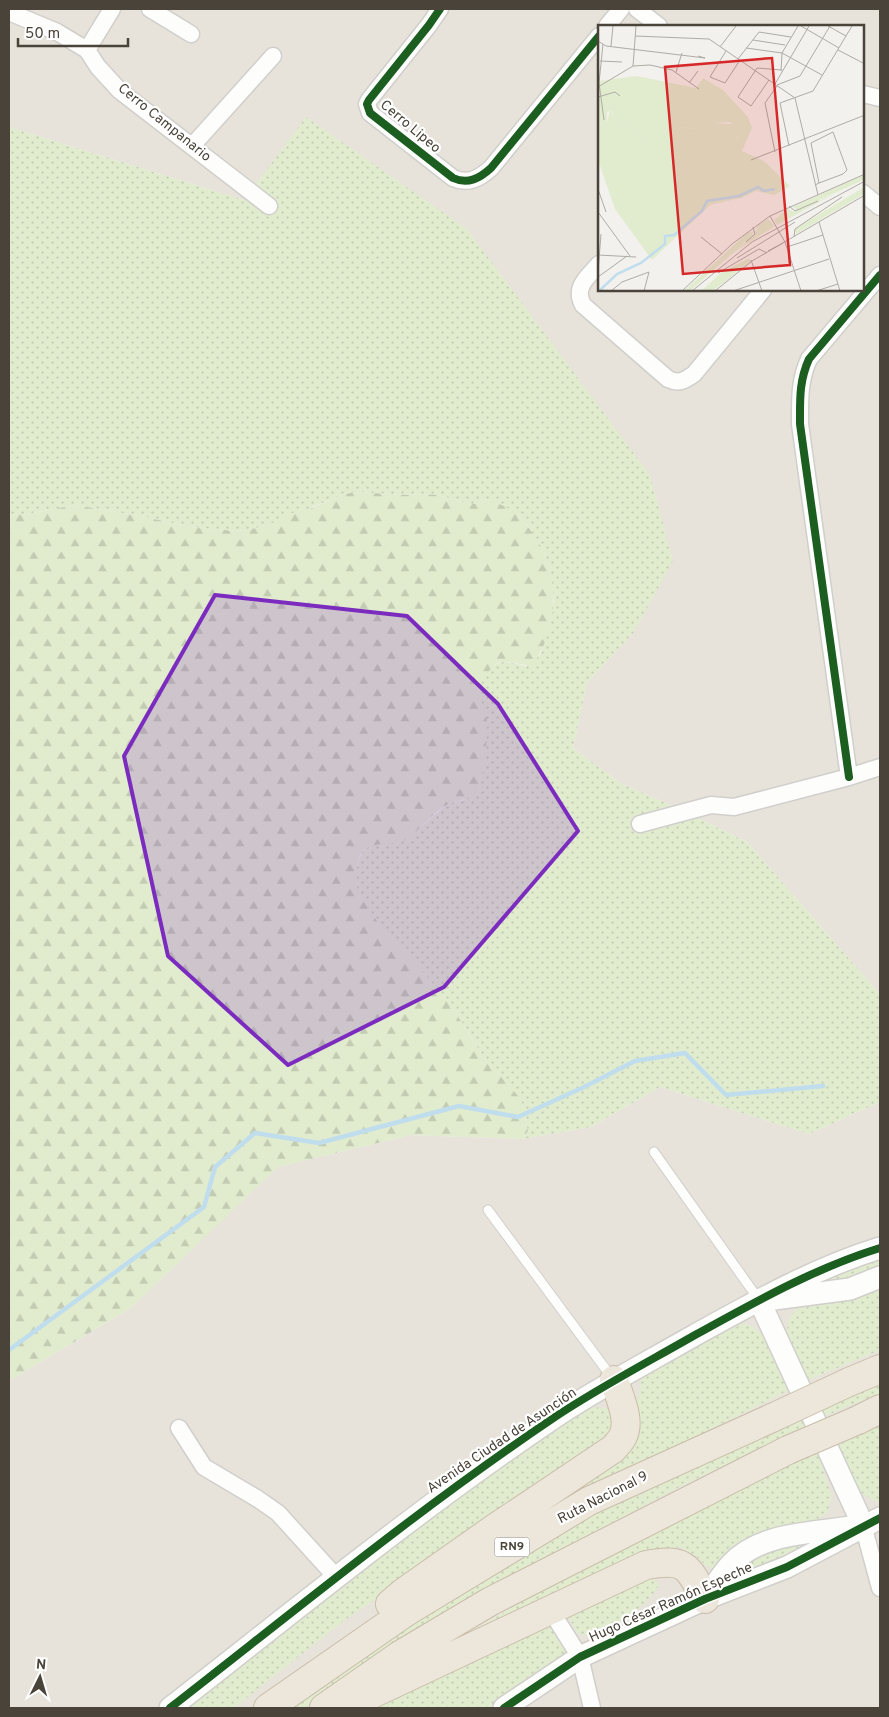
<svg xmlns="http://www.w3.org/2000/svg" width="889" height="1717" font-family="Overpass,sans-serif">
  <defs>
    <pattern id="grass-dots" width="8" height="8" patternUnits="userSpaceOnUse" patternTransform="scale(1.25)"><rect width="8" height="8" fill="#e1eccf"/><path d="M2 2h.1M6 6h.1" fill="none" stroke="#c3ccb2" stroke-width="1.8" stroke-linecap="round"/></pattern>
    <pattern id="forest-firs" width="22" height="20" patternUnits="userSpaceOnUse" patternTransform="scale(1.25)"><rect width="22" height="20" fill="#e1eccf"/><path d="M5 1l3.5 6h-7zM16 11l3.5 6h-7z" fill="#c3ccb2"/></pattern>
  </defs>
  <rect width="100%" height="100%" fill="#f3f1ed"/>
  <path fill="#e7e3db" fill-rule="evenodd" d="M9,9H880V994L747,842L673,806L620,783L573,748L587,683L634,632L244,200L9,127ZM599,26H863V290H599Z
    M660,1087L809,1134L880,1102V1708H9V1381L131,1308L277,1167L411,1135L522,1139L591,1127Z"/>
  <path fill="url(#grass-dots)" d="M306,117L467,229L650,475L673,561L634,632L587,683L573,748L620,783L673,806L747,842L880,994V1102L809,1134L660,1087L591,1127L522,1139L528,1131L522,1103L519,1098L482,1055L449,1002L396,942L383,930L359,894C353,881 356,857 367,847L413,834L445,806L450,803L464,800L479,788C483,768 487,747 487,727C486,715 481,704 479,693C478,681 491,663 504,662C511,662 519,665 526,666L541,654L554,602L550,567L545,555L528,526L517,515L487,499L476,504H469L438,495L422,494L407,495L355,492L342,495L269,525L248,530L235,531L191,527L145,517L75,505L27,514L9,515V127L244,200Z
    M880,1251V1267L868,1275L796,1289Z
    M880,1282V1350L808,1380L786,1335L789,1319L797,1307L810,1300Z
    M739,1323L752,1326L766,1338L789,1390L593,1488L434,1574L632,1433L642,1377Z
    M880,1375V1393L830,1414L677,1488L542,1560L364,1668L306,1708H278L562,1530L716,1450Z
    M592,1407L614,1409V1432L595,1455L346,1619L234,1708H181L343,1588L442,1508L572,1414Z
    M880,1418V1501L876,1502L857,1490L834,1440Z
    M816,1447L831,1494L828,1512L816,1521L718,1572L705,1565L695,1555L681,1547L658,1550L443,1648L619,1545Z
    M833,1536L739,1577L728,1576L768,1546Z
    M643,1577H653L659,1585C650,1602 613,1633 592,1636C588,1637 582,1634 577,1633L570,1619L573,1612Z
    M537,1628L555,1629L568,1646L566,1654L558,1663L489,1708H364Z"/>
  <path fill="url(#forest-firs)" d="M355,492L407,495L422,494L438,495L469,504H476L487,499C498,503 510,508 518,516C526,523 531,531 537,540C542,549 548,558 550,568C558,601 552,637 533,665C521,667 507,658 496,664C492,667 489,671 486,675C473,691 485,704 487,722C488,736 484,778 478,789C470,801 459,799 448,804C433,812 421,828 408,839C385,849 358,835 357,871C357,879 356,887 359,894L383,930L396,942L449,1002L482,1055L519,1097L522,1103L528,1131L522,1139L411,1135L278,1167L131,1308L9,1381V515L27,514L75,505L145,517L191,527L235,531L248,530L269,525L288,514L312,508L342,495Z"/>
  <g fill="none" stroke-linecap="round" stroke-linejoin="round">
    <path stroke="#c0ddee" stroke-width="4.5" d="M9,1350L204,1207L215,1167L255,1133L319,1143L459,1106L518,1117L582,1088L635,1061L685,1053L726,1095L823,1086"/>
    <g stroke="#d1cfcb" stroke-width="11">
      <path id="service" d="M654,1152L759,1300
        M488,1210L613,1379"/>
    </g>
    <g stroke="#d1cfcb" stroke-width="19">
      <path id="minor" d="M150,9L191,34
        M440,9L429,25L369,100L367,104L370,113L453,178C468,185 480,178 491,168L599,36
        M637,9L659,26
        M9,12L57,32L87,50L98,67L120,91L269,206
        M607,26L621,9
        M87,50L112,9
        M863,94L880,98
        M192,146L273,56
        M863,193L880,207
        M599,264C588,277 573,287 583,305L668,379C679,384 684,381 694,374L763,290
        M849,777L800,424C800,400 799,381 809,359L880,275
        M640,824L711,805L734,807L849,777L880,767
        M179,1428L204,1467L258,1499L278,1513L337,1578
        M863,1525L880,1588
        M551,1611L580,1657L592,1708"/>
    </g>
    <g stroke="#d1cfcb" stroke-width="24">
      <path id="tertiary" d="M774,1299L850,1289L880,1277
        M759,1300L863,1525
        M705,1599C714,1587 721,1575 731,1564C760,1533 811,1533 851,1527
        M170,1708C297,1609 421,1507 555,1417C600,1387 648,1362 695,1335C755,1302 815,1268 880,1248
        M504,1708L580,1657L705,1599L787,1567L880,1518"/>
    </g>
    <g stroke="#cabda9" stroke-width="30">
      <path id="motorway" d="M849,1382L880,1369
        M858,1420L880,1409
        M390,1604L404,1592L492,1530L613,1449C616,1445 621,1441 623,1436C631,1420 619,1396 614,1380
        M355,1702L646,1565C685,1558 688,1565 705,1599
        M268,1708L406,1612L589,1501L774,1417
        M324,1708L400,1655L491,1601L788,1450"/>
    </g>
    <use href="#service" stroke="#fdfdfc" stroke-width="9"/>
    <use href="#minor" stroke="#fdfdfc" stroke-width="16"/>
    <use href="#tertiary" stroke="#fdfdfc" stroke-width="21"/>
    <use href="#motorway" stroke="#ece6db" stroke-width="28"/>
    <g stroke="#cabda9" stroke-width="30" stroke-linecap="butt">
      <path id="motorway-bridge" d="M774,1417L849,1382
        M788,1450L858,1420"/>
    </g>
    <use href="#motorway-bridge" stroke="#ece6db" stroke-width="28"/>
    <g stroke="#fff" stroke-width="11">
      <path id="cycleway" d="M440,9L429,25L369,100L367,104L370,113L453,178C468,185 480,178 491,168L599,36
        M849,777L800,424C800,400 799,381 809,359L880,275
        M170,1708C297,1609 421,1507 555,1417C600,1387 648,1362 695,1335C755,1302 815,1268 880,1248
        M504,1708L580,1657L705,1599L787,1567L880,1518"/>
    </g>
    <use href="#cycleway" stroke="#1b5e20" stroke-width="8"/>
  </g>
  <path fill="#7b2cbf" fill-opacity="0.2" stroke="#7b2cbf" stroke-width="4" stroke-linejoin="round" d="M215,595L407,616L498,704L578,831L444,987L288,1065L168,956L124,756Z"/>
  <g text-anchor="middle" dominant-baseline="central" stroke-width="4.5" stroke-linejoin="round" paint-order="stroke">
    <rect fill="#fff" stroke="#807b74" stroke-width="1" x="494.5" y="1537.5" width="35" height="19" rx="4"/>
    <g font-size="12" font-weight="bold" fill="#4a4339">
      <text x="512" y="1547">RN9</text>
    </g>
    <g font-size="14" fill="#4a4339" stroke="#fff">
      <text transform="translate(164 123) rotate(39)">Cerro Campanario</text>
      <text transform="translate(410 127) rotate(40)">Cerro Lipeo</text>
      <text transform="translate(502 1441) rotate(-34)">Avenida Ciudad de Asunción</text>
      <text transform="translate(603 1498) rotate(-27)">Ruta Nacional 9</text>
      <text transform="translate(671 1603) rotate(-24)">Hugo César Ramón Espeche</text>
    </g>
  </g>
  <g transform="translate(598 25)">
    <rect width="266" height="266" fill="#f3f1ed"/>
    <path d="M39,51L98,63L105,53L125,65L150,92L154,103L144,126L166,136L192,161L176,170L158,166L142,174L119,146L120,140L132,133V119L140,113L138,103L132,97L115,98L101,104L81,102L47,114L15,92L13,86L9,87V98L0,100V56ZM266,150V154L261,157L199,185L195,182ZM266,162V169L198,209L197,204ZM238,168L179,200L176,195L190,184L196,187ZM170,194L177,201L132,230L157,210L159,201ZM156,206L154,211L92,266H86L149,208ZM151,233L153,236L115,266H103L124,247Z" fill="#e1eccf"/>
    <path d="M12,85L15,92L47,114L57,108L81,102L101,104L115,98L135,99L139,105V115L132,119V133L120,140L119,145L142,173L112,180L54,235L17,184L0,135V100L9,98Z" fill="#e1eccf"/>
    <path fill="none" stroke="#c0ddee" stroke-width="2.5" d="M1,266L19,249L43,238L67,219V211L76,210L104,186L109,176L141,171L160,162L166,166L177,164"/>
    <path fill="none" stroke="#afaba5" stroke-width="1" d="M203,1L241,23M230,1L248,11M37,11L111,14L197,73M155,15L187,20M0,16L8,21L107,33L100,31M5,19L1,58L6,95M13,21L15,1M122,22L138,1M148,23L184,28L224,50M240,25L267,39M128,26L112,52L127,58L142,35M140,34L161,7L193,12M2,36L24,37M35,41L38,1M183,46L184,28L200,1M78,47L84,28M171,55L153,81L140,72L159,43L184,45M91,58L100,46M177,59L211,1M179,60L202,51L232,1M0,62L35,41L52,40L74,45L101,64M0,72L17,67L22,71M197,73L220,170M191,121L182,78L215,66L254,1M177,127L167,78L179,61M153,135L267,90M217,160L221,158L245,149L249,145L235,107L213,118L221,158M0,164L8,187M191,181L197,186L220,176M0,187L32,231M172,191L187,217L203,266M221,197L242,266M103,212L124,229M196,212L197,204L244,172M148,217L157,209L155,202M189,222L225,210M170,226L185,218M0,230L38,232M139,233L197,197M153,235L164,266M0,248L3,209M120,248L161,224L169,228M0,252L29,231M13,266L24,257L51,247L46,266M84,266L134,219L172,191L267,149M94,266L154,217L267,156M117,266L154,236L267,170M135,266L231,234M218,266L240,259"/>
    <path fill="#d62828" fill-opacity="0.15" stroke="#d62828" stroke-width="2.5" d="M174,33L192,240L85,249L67,42Z"/>
    <rect width="266" height="266" fill="none" stroke="#4a4339" stroke-width="2.5"/>
  </g>
  <rect width="889" height="1717" fill="none" stroke="#4a4339" stroke-width="20"/>
  <g transform="translate(40 1677) rotate(5)" stroke="#ffffff" stroke-width="4" paint-order="stroke">
  <path d="M0-4L9 19L0 12L-9 19Z" fill="#4a4339"/>
  <text y="-8" font-size="14" font-weight="bold" text-anchor="middle" fill="#4a4339">N</text>
  </g>
  <path d="M18 38v8h110v-8" fill="none" stroke="#4a4339" stroke-width="2.5"/>
  <text x="25" y="38" font-size="15" fill="#4a4339" stroke="#ffffff" stroke-width="4" paint-order="stroke">50 m</text>
</svg>
